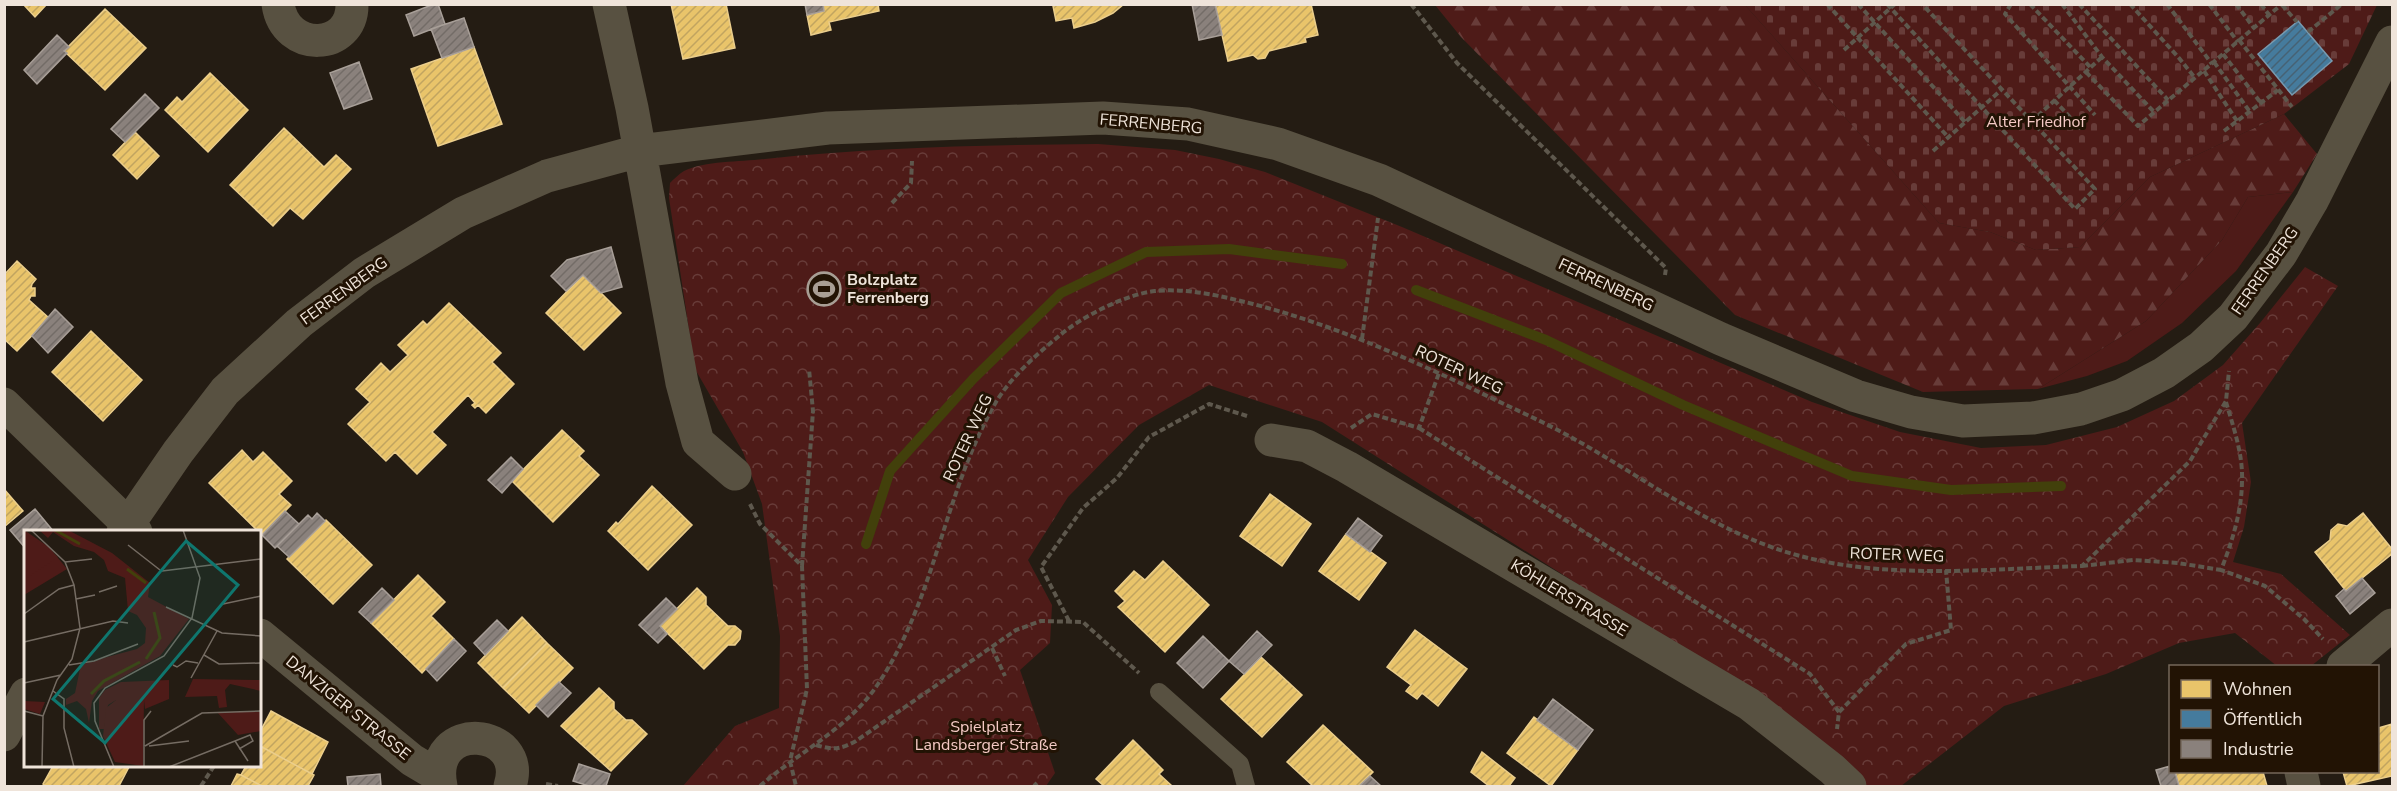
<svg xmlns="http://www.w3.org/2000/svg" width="2397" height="791" font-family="'Nunito Sans',sans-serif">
  <defs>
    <pattern id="forest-firs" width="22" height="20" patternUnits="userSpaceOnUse" patternTransform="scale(1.5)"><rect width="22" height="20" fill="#4e1b18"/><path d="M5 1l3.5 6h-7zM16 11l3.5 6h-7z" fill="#683c39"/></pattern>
    <pattern id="cemetery-stones" width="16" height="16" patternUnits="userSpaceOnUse" patternTransform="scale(1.5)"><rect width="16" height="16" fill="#4e1b18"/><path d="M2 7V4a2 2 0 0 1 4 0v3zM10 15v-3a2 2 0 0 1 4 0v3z" fill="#683c39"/></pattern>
    <pattern id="park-crowns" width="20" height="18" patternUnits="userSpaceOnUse" patternTransform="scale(1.5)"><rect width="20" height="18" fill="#4e1b18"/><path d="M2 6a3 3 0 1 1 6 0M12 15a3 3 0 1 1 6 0" fill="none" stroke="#683c39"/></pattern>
    <pattern id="homes-hatch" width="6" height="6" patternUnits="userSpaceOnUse" patternTransform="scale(1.5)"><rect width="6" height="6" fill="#e9c46a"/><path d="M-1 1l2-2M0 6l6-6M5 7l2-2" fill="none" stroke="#c1a460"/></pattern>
    <pattern id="public-hatch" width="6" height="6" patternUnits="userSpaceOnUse" patternTransform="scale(1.5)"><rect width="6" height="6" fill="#457b9d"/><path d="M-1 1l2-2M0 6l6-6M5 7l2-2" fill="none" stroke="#466274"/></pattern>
    <pattern id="industry-hatch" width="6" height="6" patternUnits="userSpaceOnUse" patternTransform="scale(1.5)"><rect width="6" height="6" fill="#8a817c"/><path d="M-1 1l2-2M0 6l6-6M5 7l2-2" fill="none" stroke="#736c67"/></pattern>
  </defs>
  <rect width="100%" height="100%" fill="#241c13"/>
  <path fill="#4e1b18" d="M2293,192L2236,271L2182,323L2127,361L2087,376L2038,389L2146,321L2222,240L2248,197Z"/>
  <path fill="url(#forest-firs)" d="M1435,5H1745L1939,223L1990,232L2036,250L2080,247L2150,177L2284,114L2317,154L2293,192L2248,197L2222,240L2146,321L2038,389L1923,392L1735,315L1461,37Z"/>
  <path fill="url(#cemetery-stones)" d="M1745,5H2377L2349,64L2284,114L2150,177L2080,247L2036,250L1990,232L1939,223Z"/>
  <path fill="url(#park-crowns)" d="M1098,144L1175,150L1219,159L1265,172L1402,227L1812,402L1900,432L1981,448L2046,445L2117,427L2174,401L2223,365L2260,323L2305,267L2338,286L2242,423L2251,482L2244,527L2233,562L2281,574L2350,635L2311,666H2277L2235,633L2179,643L2106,674L2004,706L1901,786H1864L1754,696L1322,422L1209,385L1139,425L1068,497L1028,560L1052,605L1050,643L1020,670L1055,773L1046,786H683L735,726L779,708L780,636L762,504L743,452L695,369L669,198L670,183C674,179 679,174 684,171C705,161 741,162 765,159C876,147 987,145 1098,144Z"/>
  <path fill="url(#homes-hatch)" stroke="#ebce8c" stroke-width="1.5" d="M23,4H47L35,17Z
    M671,4H726L735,48L683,59Z
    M823,4H878L879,11L829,22L831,30L811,35L807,15L824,11Z
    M1059,4H1124L1113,13L1095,22L1074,28L1072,18L1056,21L1053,6Z
    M1215,4H1311L1318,35L1305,38L1306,42L1269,51L1265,58L1258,59L1253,55L1228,61Z
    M105,9L146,48L105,90L64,51Z
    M474,47L502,124L438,146L411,69Z
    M210,73L248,110L208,152L165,110L177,97L182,102Z
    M284,128L324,167L336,155L351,169L303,219L290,208L273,226L230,185Z
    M135,132L159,156L137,179L113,155Z
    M17,261L36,279L32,284L31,288H35V296H31L29,300L49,318L17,351L4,339V275Z
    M583,275L621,313L584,350L546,313Z
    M449,303L501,353L492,362L514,384L486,413L478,405L475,408L472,405L475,403L468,395L432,432L446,445L417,474L395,452L386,461L348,424L370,402L356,389L381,363L390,372L408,355L398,345L423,321L427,325Z
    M91,331L142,380L103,421L52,372Z
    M562,430L584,451L579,456L599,475L553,522L512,481Z
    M242,450L253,462L263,452L292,481L279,494L291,505L262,535L209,483Z
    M652,486L692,525L648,570L608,531L616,522L618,524Z
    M4,489L23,511L4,527Z
    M1270,494L1311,524L1282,566L1240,536Z
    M2363,513L2392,549V554L2346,591L2315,552L2330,540L2331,530L2338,524L2347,526Z
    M326,520L372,565L333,604L287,559Z
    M1346,534L1386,563L1359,600L1319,571Z
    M1163,561L1209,605L1165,652L1118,607L1125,601L1115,591L1134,571L1145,580Z
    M418,575L445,602L431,616L454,639L422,673L371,623Z
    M697,588L706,597V605L728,626H735L741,631L740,639L735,645H728L704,669L660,626Z
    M522,617L547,643L503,688L478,663Z
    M1415,630L1467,669L1438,706L1422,693L1417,699L1406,691L1411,685L1387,667Z
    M547,643L573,668L529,713L503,688Z
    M1261,657L1302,695L1262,737L1221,699Z
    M599,688L614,702V709L626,720H632L647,734L611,771L561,726Z
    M271,711L328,742L312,774L260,746V732Z
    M1534,717L1578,750L1551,786L1507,753Z
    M2392,724V776L2347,786L2343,772H2378V728Z
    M1323,725L1373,772L1359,786H1313L1287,762Z
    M1133,740L1163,770L1159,774L1172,786H1104L1096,779Z
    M260,746L314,775L308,786H262L241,775L246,766H260Z
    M1482,752L1515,778L1509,786H1489L1471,772Z
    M53,766H126L129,767L119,786H46L43,784Z
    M2175,772H2263L2267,786H2179Z
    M237,774L241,775L262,786H231Z"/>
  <path fill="url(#public-hatch)" stroke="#789aaf" stroke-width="1.5" d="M2298,21L2332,61L2292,95L2258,54Z"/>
  <path fill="url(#industry-hatch)" stroke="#a89f98" stroke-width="1.5" d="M434,4H438L445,24L414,36L406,15Z
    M805,4H823L824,11L807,15Z
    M1192,4H1215L1222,35L1199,40Z
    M464,18L474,47L442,58L431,29Z
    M57,35L69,47L64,51L67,53L37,84L24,70Z
    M359,62L372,99L344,109L330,73Z
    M145,94L159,108L125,142L111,129Z
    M611,247L622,287L601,293L583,275L566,291L551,276L567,260Z
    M55,309L73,327L48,353L32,336Z
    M511,457L523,469L502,493L488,480Z
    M35,509L54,532H26V549L10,530Z
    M285,511L299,524L275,548L262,535Z
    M317,513L325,521L289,557L277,546L308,515L312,519Z
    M1358,518L1382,536L1370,552L1346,534Z
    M2362,578L2375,593L2350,614L2336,596L2344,589L2346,591Z
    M382,588L394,600L371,623L359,612Z
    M666,598L677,609L660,626L667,634L658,643L639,625Z
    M497,620L508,631L485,655L474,643Z
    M1257,631L1272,645L1244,674L1229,661Z
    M1203,636L1229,661L1203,688L1177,663Z
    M454,639L466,651L437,681L426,669Z
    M559,682L571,693L548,717L536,705Z
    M1553,699L1593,730L1578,750L1537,720Z
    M579,764L610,774L606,786H589L573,781Z
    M2170,766V772H2175L2179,786H2161L2156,770Z
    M380,774L381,786H348L347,777Z
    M1370,776L1381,786H1359Z"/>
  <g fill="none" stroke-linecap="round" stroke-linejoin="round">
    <path stroke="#42400b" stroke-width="10" d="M1416,290L1546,340L1683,405L1852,476L1951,490L2061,486
      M866,544L890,471L973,379L1061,293L1146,252L1229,249L1342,264"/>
    <path stroke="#5e584d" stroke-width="4" stroke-dasharray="6 3" stroke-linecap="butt" d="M1411,4L1457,63L1666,268L1665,275
      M1827,4L1948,137
      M1858,4L1965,122
      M1887,4L2075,209L2095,189L1922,4
      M2011,4L2005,14L2095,115
      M2030,4L2091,68
      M2062,4L2102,57L2155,113
      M2079,4L2168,100
      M2130,4L2179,58L2195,78
      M2167,4L2212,64
      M2209,4L2238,42
      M2236,4L2254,28
      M2261,4L2269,15
      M2282,5L2297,22
      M2308,32L2342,4
      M2239,40L2292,107
      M1844,50L1895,4
      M2223,54L2261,103
      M2214,62L2250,112
      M2204,71L2237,121
      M2086,72L2138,126L2282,4
      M2054,100L2081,129
      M2031,122L2102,57
      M2224,131L2278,90
      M1933,151L2001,90
      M892,203L911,183L912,161
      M1362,339L1378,218
      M2226,402C2233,426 2243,454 2242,480C2242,511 2232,542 2221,570L2265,586L2304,619L2323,639
      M1351,428L1372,414L1419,428L1439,373
      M1419,428L1810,674L1839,712L1837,729
      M750,504L760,524L802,566L807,689L790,761L796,786
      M802,566L813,411L809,369
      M2082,566L2133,560L2178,563L2221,570
      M1069,621L1041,567L1083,508L1117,478L1149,437L1209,404L1247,416
      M992,648L1005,676
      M1839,712L1906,644L1951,630L1946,570
      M816,745C833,750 839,750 856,741L1016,630L1041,621L1083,622L1139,673
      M546,784L558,786
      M201,786L214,766
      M760,786C799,752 849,728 878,684C936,598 944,491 996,402C1011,377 1037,354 1059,336C1081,317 1126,294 1155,291C1189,288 1221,296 1253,304C1331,324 1405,357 1477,391C1507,406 1538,419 1567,435C1637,473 1701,523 1777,549C1874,582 1981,569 2082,566L2190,461L2226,401L2229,371
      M1034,786L1037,783"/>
    <path stroke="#585141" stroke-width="18" d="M1159,692L1240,764L1246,786"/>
    <path stroke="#585141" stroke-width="33" d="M278,4C285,54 353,51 352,4
      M609,4L632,108L682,383L698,442L735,474
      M4,404L136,532
      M1271,440L1307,446L1347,467L1749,704L1832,769L1850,786
      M123,532L178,452L225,391L299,323L364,273L463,213L547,176L639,151L828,128L1103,118L1188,124L1278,144L1379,180L1721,339L1856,396L1911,412L1963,421L2033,418L2081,409L2122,395L2164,373L2201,347L2233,317L2281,254L2312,201L2392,42
      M260,635L412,760L439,776
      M2343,666L2392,625
      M4,735L26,694
      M2301,772L2304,786
      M441,786C427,718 529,727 510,786"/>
  </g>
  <defs>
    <g id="stadium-ring" transform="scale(1.725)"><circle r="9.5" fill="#221304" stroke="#a89e94" stroke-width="1.5"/><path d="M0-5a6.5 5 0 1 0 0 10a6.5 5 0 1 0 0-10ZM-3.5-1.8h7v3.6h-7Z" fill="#a89e94"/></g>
  </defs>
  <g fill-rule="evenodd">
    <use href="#stadium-ring" x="824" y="289"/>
  </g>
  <g text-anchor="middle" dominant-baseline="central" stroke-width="6" stroke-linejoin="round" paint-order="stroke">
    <g font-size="16" fill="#f5cac5" stroke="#221304">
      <text x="2036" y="122">Alter Friedhof</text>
      <text x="986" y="727">Spielplatz<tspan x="986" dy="18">Landsberger Straße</tspan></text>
    </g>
    <g font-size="16" fill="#efe4da" stroke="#221304">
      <text transform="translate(1151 124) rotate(5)">FERRENBERG</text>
      <text transform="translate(2265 271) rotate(-55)">FERRENBERG</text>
      <text transform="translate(1606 285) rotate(25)">FERRENBERG</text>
      <text transform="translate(344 291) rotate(-36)">FERRENBERG</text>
      <text transform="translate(1459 370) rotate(25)">ROTER WEG</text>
      <text transform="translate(968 438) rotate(-65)">ROTER WEG</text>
      <text transform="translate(1897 555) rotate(2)">ROTER WEG</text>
      <text transform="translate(1569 598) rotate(31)">KÖHLERSTRASSE</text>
      <text transform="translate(348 708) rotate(39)">DANZIGER STRASSE</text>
    </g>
    <g font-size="16" font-weight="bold" fill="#efe4da" stroke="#221304" text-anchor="start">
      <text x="847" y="280">Bolzplatz<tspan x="847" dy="18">Ferrenberg</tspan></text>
    </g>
  </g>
  <g transform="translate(24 530)">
    <rect width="237" height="237" fill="#241c13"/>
    <path d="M169,149L236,150L237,161L206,154L201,160L203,177L195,178L193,166L161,167ZM193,182H237V201L214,205Z" fill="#4e1b18"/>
    <path d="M0,0L25,17L43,39L0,65ZM145,150V169L121,179L120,170H92L84,175L80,199H75V168L81,160L97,152Z" fill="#4e1b18"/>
    <path d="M0,0L34,27L0,50ZM92,170H120L119,236L91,232L79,206L82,178Z" fill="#4e1b18"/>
    <path d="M15,0H44L88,23L126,53L124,67L165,89L136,126L74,161L68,171L65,193L62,179L53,171L42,175V169L51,163L57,134L113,119L121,113L122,98L113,85L104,81L101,48L84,41L80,30L70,22L50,16L29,2L24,8ZM0,171L21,172L16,184L0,179Z" fill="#4e1b18"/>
    <path fill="none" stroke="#42400b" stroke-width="3" d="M31,0L56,14M103,39L122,53M122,129L136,108L130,82M67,164L80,151L116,132"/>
    <path fill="none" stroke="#756c63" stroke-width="1.5" d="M7,0L41,32L50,55L56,98L48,129L33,150L19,186L18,237M104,15L136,40M41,32L68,29M138,41L237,29M75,62L93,56M52,69L71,65M199,74L237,66M142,77L198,103L237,106M0,84L35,59L50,55M0,112L89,91L104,93M180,125L195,134L237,133M45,135L70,131L114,114M149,135L153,137L162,131L174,133M167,148L193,101M0,153L37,145M29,161L40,169V198L50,237M0,181L19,186M211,211L226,205L229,211L215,219M121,216L178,183L237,181M125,216L165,211M90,237L71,191L70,173L81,158L140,126L168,88L176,48L159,0M120,237V190L127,181M145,237L211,211L224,231"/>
    <path fill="#0f766e" fill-opacity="0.15" stroke="#0f766e" stroke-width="3" d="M162,11L214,55L81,213L29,169Z"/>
    <rect width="237" height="237" fill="none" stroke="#efe4da" stroke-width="3"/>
  </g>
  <rect width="2397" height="791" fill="none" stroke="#efe4da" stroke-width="12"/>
  <rect x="2169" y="665" width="210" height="108" fill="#221304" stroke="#74675a" stroke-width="1.5"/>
  <rect x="2181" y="680" width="30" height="18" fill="#e9c46a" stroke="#74675a" stroke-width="1.5"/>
  <text x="2223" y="695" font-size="18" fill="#efe4da">Wohnen</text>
  <rect x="2181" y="710" width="30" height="18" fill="#457b9d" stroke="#74675a" stroke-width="1.5"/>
  <text x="2223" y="725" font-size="18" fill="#efe4da">Öffentlich</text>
  <rect x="2181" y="740" width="30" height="18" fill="#8a817c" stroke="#74675a" stroke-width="1.5"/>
  <text x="2223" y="755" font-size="18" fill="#efe4da">Industrie</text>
</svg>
